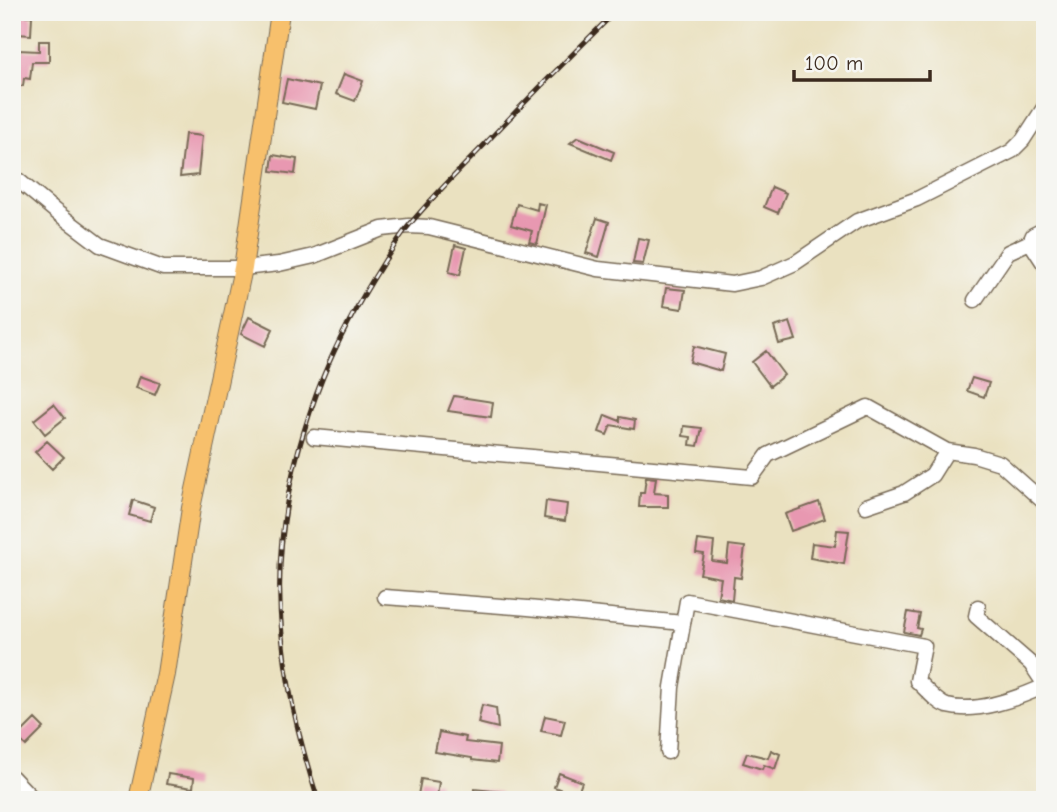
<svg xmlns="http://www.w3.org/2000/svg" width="1057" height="812" font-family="'Comic Neue',sans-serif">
  <rect width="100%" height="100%" fill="#f6f6f2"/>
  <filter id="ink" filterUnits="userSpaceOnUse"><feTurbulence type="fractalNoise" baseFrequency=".0143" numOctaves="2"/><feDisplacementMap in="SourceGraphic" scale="14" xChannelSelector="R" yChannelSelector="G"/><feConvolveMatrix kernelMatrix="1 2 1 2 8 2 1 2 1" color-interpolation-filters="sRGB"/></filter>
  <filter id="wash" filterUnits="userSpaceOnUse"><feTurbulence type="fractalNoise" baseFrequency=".00686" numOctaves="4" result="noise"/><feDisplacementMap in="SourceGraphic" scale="28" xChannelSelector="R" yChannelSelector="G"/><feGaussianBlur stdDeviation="1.57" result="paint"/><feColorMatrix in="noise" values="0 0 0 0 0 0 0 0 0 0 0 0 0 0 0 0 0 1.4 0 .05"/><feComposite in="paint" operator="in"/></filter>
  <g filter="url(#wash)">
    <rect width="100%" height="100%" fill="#eae1c0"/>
    <g id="blocks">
      <path fill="#e898b1" d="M18,15L32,16L31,35L17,34Z
        M39,41H49V62H32L30,79L24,78L23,86H15L18,50L39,51Z
        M344,74L363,81L355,101L336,94Z
        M287,79L320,86L315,109L282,102Z
        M185,134L202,136L198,175L180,177Z
        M578,137L614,152L611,160L570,143Z
        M273,155L297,159L295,174L271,171Z
        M772,187L786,193L778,213L764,207Z
        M538,203L546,205L537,244L529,242L532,231L511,225L517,204L537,210Z
        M597,218L609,222L599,257L586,253Z
        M638,238L649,240L643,264L633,263Z
        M455,245L466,248L460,275L449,272Z
        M666,288L685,290L682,309L663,306Z
        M249,317L273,329L265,346L241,334Z
        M790,322L796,340L779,344L774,327Z
        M694,346L725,354L721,371L690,362Z
        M766,351L784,375L770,386L752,362Z
        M140,376L160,383L155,395L136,388Z
        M972,378L989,383L984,397L967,391Z
        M454,396L493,402L491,417L448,411Z
        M54,404L65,418L45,434L34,420Z
        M605,415L620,421V417L635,420L634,429L611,425L607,435L599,432Z
        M684,426L702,428L698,446L690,445L691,437L683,436Z
        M47,441L64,457L52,469L35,452Z
        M646,477L656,478L654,493L668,494V507H639L640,493H644Z
        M133,500L154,507L150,521L129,515Z
        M546,501L567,504L565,521L544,518Z
        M819,502L825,519L791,531L785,514Z
        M837,530L849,531L844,564L810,558L812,543L835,546Z
        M698,540L714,542L712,561L727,563L729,545L745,547L741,578L734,577L732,600L718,597L721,578L700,574L704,554L696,553Z
        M908,612L920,614L917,628L921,629L919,635L904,632Z
        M482,705L496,708L498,728L478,723Z
        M545,716L565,720L561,735L541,731Z
        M35,719L44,728L26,746L17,737Z
        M439,732L466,737L465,742L499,746L497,763L472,760V758L435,752Z
        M771,750L780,754L775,769L764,765L762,769L743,763L747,753L768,758Z
        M559,773L582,782L577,796L554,787Z
        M168,774L194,778L193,788L166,784Z
        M421,779L439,782L437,797L418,795Z
        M474,789L501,792L500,800H473Z"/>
    </g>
  </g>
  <g filter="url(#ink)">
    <use href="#blocks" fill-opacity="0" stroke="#786a57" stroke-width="2"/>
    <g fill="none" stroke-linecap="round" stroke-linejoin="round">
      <g stroke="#786a57" stroke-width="17">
        <path id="minor" d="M12,175L55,211L100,245L163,268H243L279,264L314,256L382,229L409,226L429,227L598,269L732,284L761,278L795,263L857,221L917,199L1012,151L1023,140L1045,106
          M1030,242L1033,235L1045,229
          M975,300L1008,252L1030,242L1045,265
          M314,437L752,477L768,455L868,407L947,451L974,455L1000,463L1045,503
          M866,506L904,493L932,475L947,451
          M385,597L528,608L683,623
          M978,607L976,616L1031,664L1045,685
          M668,752L672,687L687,601L924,646L917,681C925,688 937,703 947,706C977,714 1018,698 1045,686
          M12,777L34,800"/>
      </g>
      <g stroke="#786a57" stroke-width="20">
        <path id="major" d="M138,800L166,674L191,508L243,268L280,12"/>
      </g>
      <use href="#minor" stroke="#fff" stroke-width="14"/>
      <use href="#major" stroke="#f7c06c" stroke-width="18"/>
      <g stroke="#3b2a1e" stroke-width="5">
        <path id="rail" d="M318,800C269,646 263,528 323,377C340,335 361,298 385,260C392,250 398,239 406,229C430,199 458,172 485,144C527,99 571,56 615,12"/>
      </g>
      <use href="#rail" stroke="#f6f6f2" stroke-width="2.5" stroke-dasharray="8" stroke-linecap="butt"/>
    </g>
  </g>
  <rect width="1057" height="812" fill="none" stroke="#f6f6f2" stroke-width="42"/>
  <path d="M794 70v10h136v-10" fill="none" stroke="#3b2a1e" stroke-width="3.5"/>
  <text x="805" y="70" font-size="21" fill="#3b2a1e" stroke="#f6f6f2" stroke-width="5" paint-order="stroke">100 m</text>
</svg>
